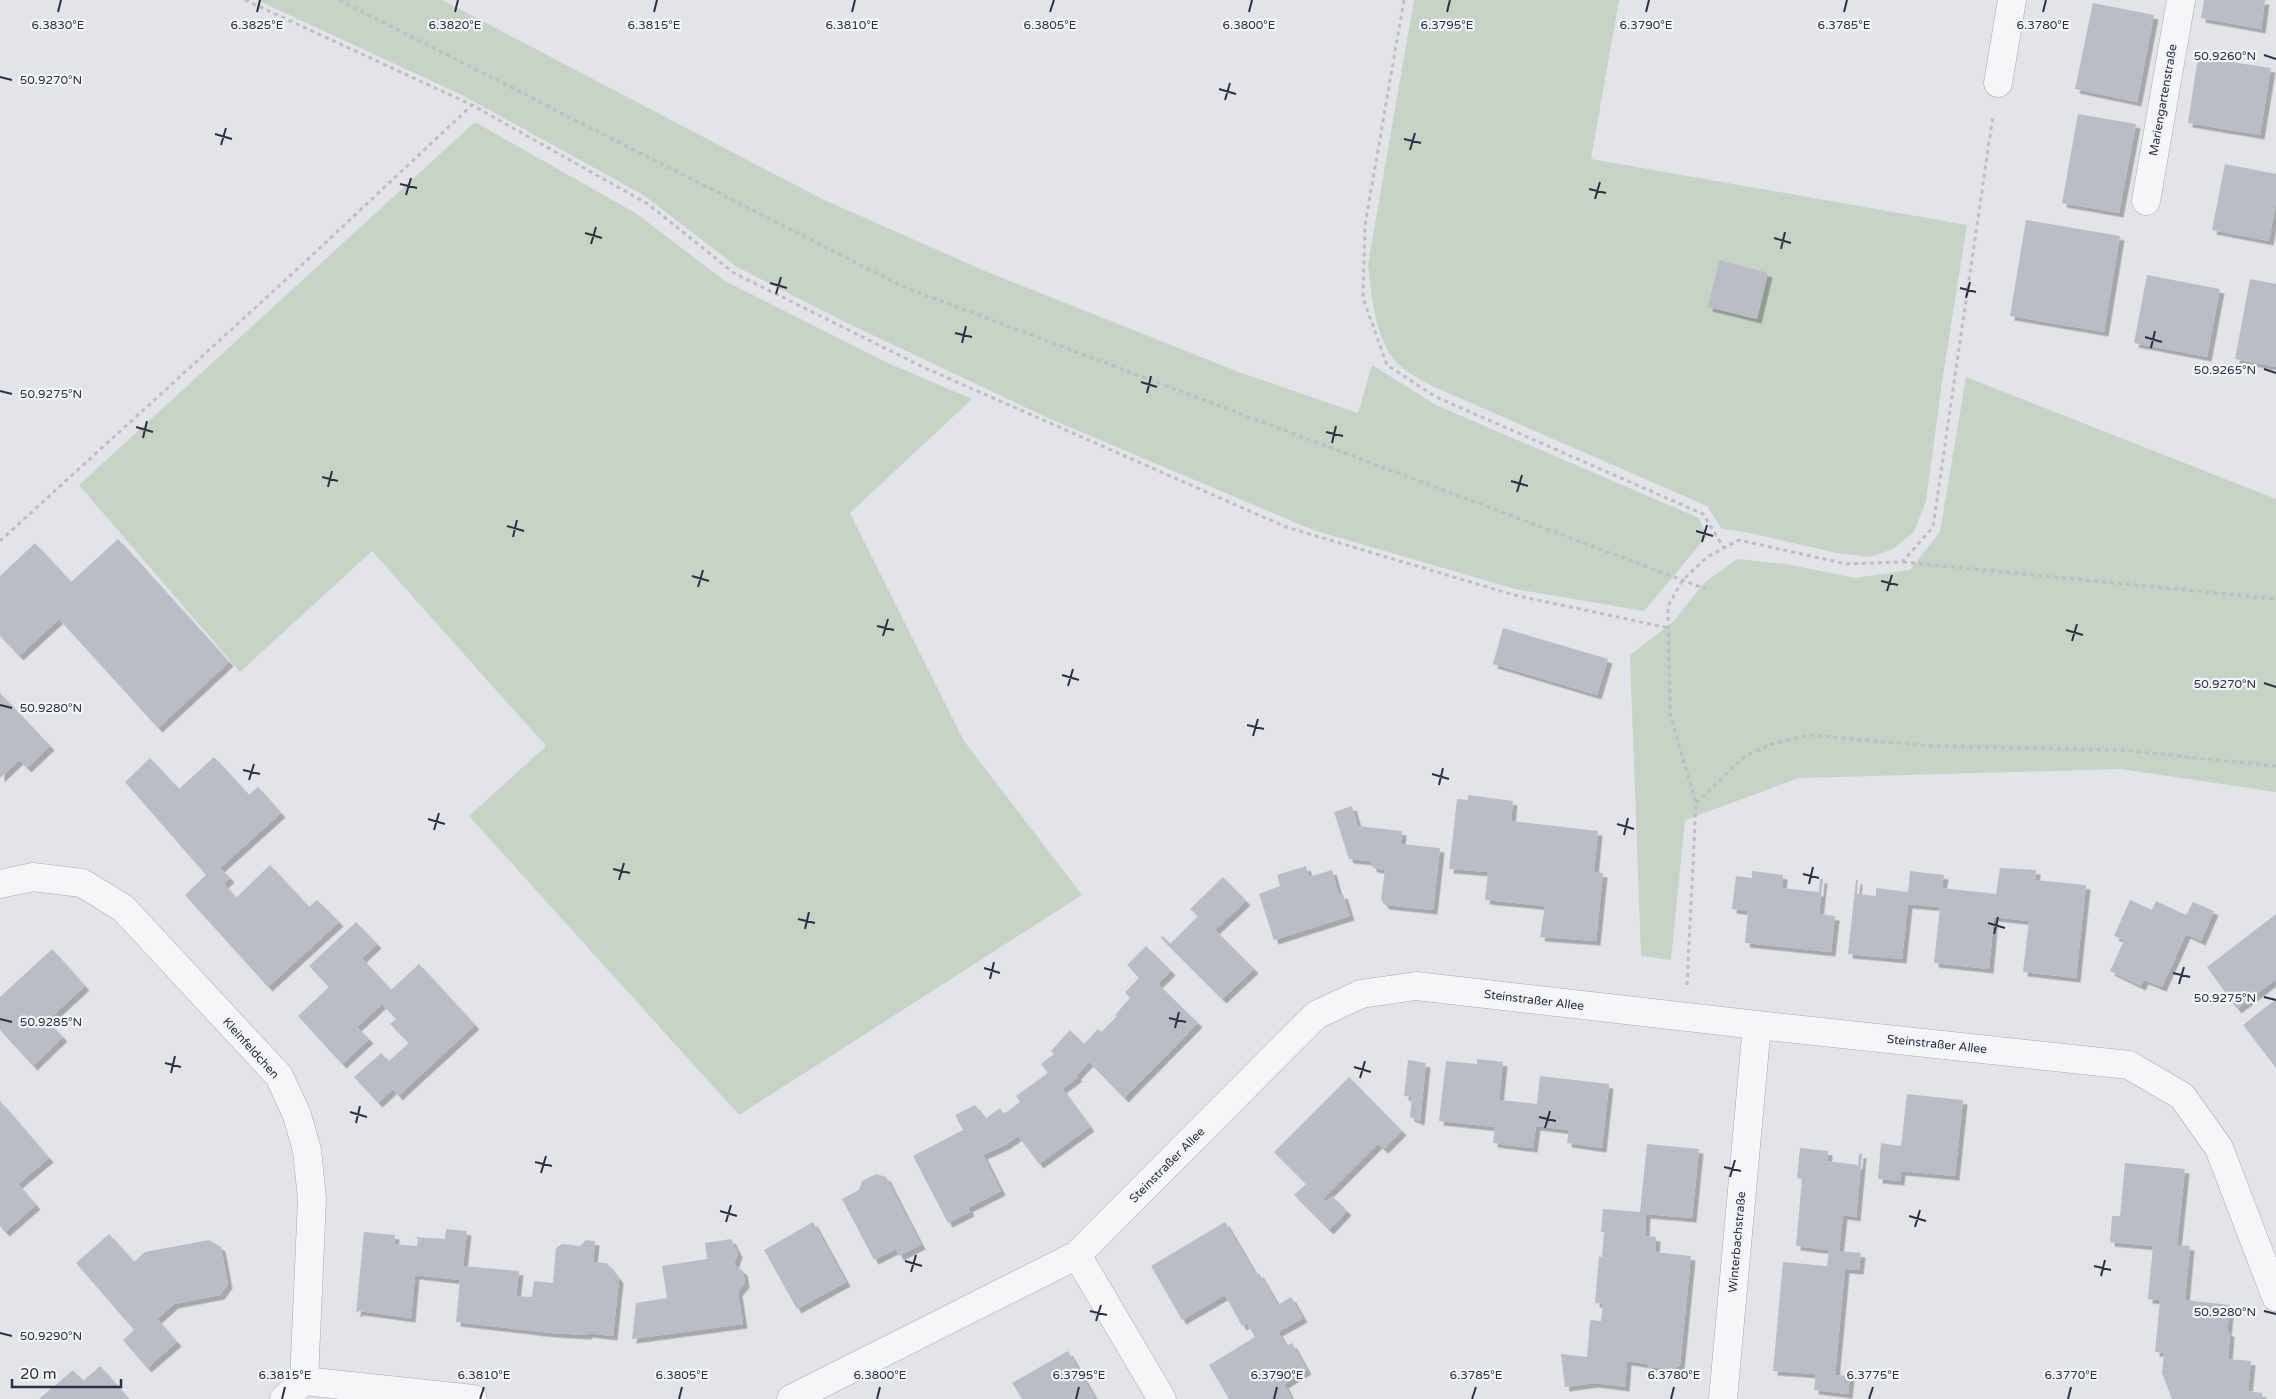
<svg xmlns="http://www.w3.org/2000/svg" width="2276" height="1399" font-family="'Varela Round',sans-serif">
  <defs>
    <filter id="shadow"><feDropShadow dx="4.5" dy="4.5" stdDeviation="0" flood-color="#0004"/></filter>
  </defs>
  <rect width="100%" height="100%" fill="#e3e4ea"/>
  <path fill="#c6d3c5" d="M257,0H442L822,199L985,271L1236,371L1358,413L1372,365L1436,405L1699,518L1707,536L1644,611L1515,589L1313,530L1048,418L847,323L737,267L645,196L464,96Z
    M1414,0H1619L1591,159L1967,225L1942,382L1926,501L1914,532L1893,549L1870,557L1837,553L1745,532L1722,529L1707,506L1432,386C1420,379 1405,372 1396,362C1375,339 1371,294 1368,264Z
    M475,122L637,214L725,281L888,363L972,399L850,513L964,741L1082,895L739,1115L469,816L546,746L372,551L240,672L79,485Z
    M1966,377L2276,499V792L2121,769L1799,778L1685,820L1671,960L1641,956L1630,655L1674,621L1703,584L1737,559L1786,564L1855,578L1910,570L1940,532Z"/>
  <path fill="#bbbdc6" filter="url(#shadow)" d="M2204,0H2265L2261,29L2201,18Z
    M2093,3L2154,15L2137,102L2075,89Z
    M2198,57L2271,68L2260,135L2188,123Z
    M2078,114L2136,124L2119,213L2062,203Z
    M2225,164L2276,174V201L2269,241L2212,230Z
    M2026,220L2120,236L2104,332L2010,316Z
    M1719,260L1768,273L1757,319L1708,307Z
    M2147,275L2220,289L2207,357L2134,343Z
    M2250,279L2276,284V367L2235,359Z
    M118,539L229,662L158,728L59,619L19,656L0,636V576L35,543L71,582Z
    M1503,628L1608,659L1597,695L1493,664Z
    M0,693L50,746L27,768L19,760L0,778Z
    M214,757L249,795L258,787L281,813L220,868L230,878L224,884L236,898L270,865L309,907L317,900L339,922L268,987L185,895L206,875L125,782L150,758L179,789Z
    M1468,795L1513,801L1511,821L1598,831L1594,872L1603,873L1596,941L1540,937L1545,906L1485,900L1488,872L1449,869L1457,799L1468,800Z
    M1352,806L1358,826L1402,831L1401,844L1440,848L1433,910L1385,905L1381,900L1385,870L1373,868L1370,861L1349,859L1334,812Z
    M1306,866L1309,877L1332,870L1339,895L1343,894L1350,916L1274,940L1259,894L1280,886L1277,875Z
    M2000,868L2036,870L2035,880L2086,885L2076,978L2023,972L2029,921L1994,917L1989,969L1934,963L1940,907L1908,904L1902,959L1848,954L1856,880H1858L1857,894L1876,896V888L1908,892L1910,871L1944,875L1942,888L1996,894Z
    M1752,871L1783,875L1782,888L1819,892L1820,879H1823L1819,914L1835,916L1831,952L1745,943L1748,911L1732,909L1736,876L1752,878Z
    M1223,877L1246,901L1215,930L1254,969L1222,999L1161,938L1163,936L1170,944L1198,916L1190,909Z
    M2130,900L2152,910L2156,901L2186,915L2193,902L2214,911L2201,941L2186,934L2162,987L2144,980L2141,986L2110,971L2124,940L2114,936Z
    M2276,914V979L2237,1009L2207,967Z
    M356,922L377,944L362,958L391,990L419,964L475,1025L398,1096L393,1089L378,1103L354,1077L381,1053L389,1061L409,1043L390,1024L396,1019L382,1004L357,1027L369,1039L342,1064L298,1016L329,987L309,966Z
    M1146,946L1171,971L1158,984L1198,1023L1124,1098L1089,1062L1076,1076L1078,1077L1062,1089L1090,1127L1039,1164L1018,1136L1005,1145L983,1155L1001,1191L968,1208L970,1212L948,1223L913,1156L963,1130L955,1115L975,1105L985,1119L1000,1108L1004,1114L1020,1102L1016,1096L1048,1073L1041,1064L1054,1054L1051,1051L1070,1030L1084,1044L1098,1029L1101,1032L1117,1016L1115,1015L1130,998L1125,992L1139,978L1127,965Z
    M52,949L85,986L47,1021L63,1037L33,1066L0,1030V997Z
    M2276,999V1068L2243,1025Z
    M1477,1059L1503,1062L1499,1100L1537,1104L1540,1076L1609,1084L1602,1148L1567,1143L1569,1130L1536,1126L1533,1148L1493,1143L1495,1127L1439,1121L1446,1061L1477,1064Z
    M1408,1060L1426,1063L1420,1121L1410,1117L1412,1097L1404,1096Z
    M1349,1077L1402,1131L1384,1149L1378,1144L1323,1199L1326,1202L1332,1196L1347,1211L1329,1230L1294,1195L1306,1184L1274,1152Z
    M1907,1094L1963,1100L1955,1176L1901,1171L1900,1181L1878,1179L1881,1143L1901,1146Z
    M0,1101L49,1158L18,1184L36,1205L5,1232L0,1226Z
    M1647,1144L1699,1149L1692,1218L1646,1214L1645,1236L1656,1237L1655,1252L1691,1256L1680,1365L1674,1369L1649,1367L1647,1364L1627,1361L1625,1387L1594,1383L1565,1387L1561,1354L1587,1357L1590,1320L1601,1321L1603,1304L1595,1303L1599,1256L1602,1257L1604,1232H1601L1603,1209L1640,1212Z
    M1800,1148L1828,1151L1827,1161L1858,1165L1859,1154H1862L1856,1217L1843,1215L1839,1251L1861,1253L1859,1270L1845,1269L1835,1375L1850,1376L1848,1394L1814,1390L1816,1374L1773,1371L1783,1262L1827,1266L1829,1250L1796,1246L1802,1179L1797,1178Z
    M2125,1163L2185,1169L2177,1245L2190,1246L2185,1300L2230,1305L2227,1332H2230L2228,1359L2251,1361L2248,1391L2262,1393V1399H2172L2162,1373L2164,1353L2155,1352L2160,1300L2148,1299L2153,1246L2110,1242L2112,1216H2120Z
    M876,1174L886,1177L921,1245L899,1256L896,1249L874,1260L842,1199L859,1190L862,1181Z
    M813,1222L846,1282L797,1309L764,1250Z
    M1225,1222L1256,1275L1259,1273L1278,1305L1291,1297L1303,1318L1278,1332L1286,1346L1292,1343L1307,1370L1284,1384L1292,1399H1229L1209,1365L1255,1337L1247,1323L1242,1326L1225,1295L1182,1320L1151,1266Z
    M446,1229L467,1231L463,1266L519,1271L516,1296L532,1297L534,1281L553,1283L556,1248L562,1244L580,1246L586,1240L595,1241L593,1262L607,1263L619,1279L613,1336L588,1333L587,1335L551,1333L456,1322L460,1280L415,1275L411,1318L359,1311L356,1313L364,1232L395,1235L394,1244L417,1246L418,1239L415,1237L445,1239Z
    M109,1234L134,1262L145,1252L209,1240L221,1247L228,1284L220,1295L174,1304L157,1319L177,1342L147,1368L123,1340L134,1330L76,1263Z
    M731,1239L738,1253L734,1265L743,1271L745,1283L738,1292L743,1324L632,1339L636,1303L667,1298L662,1266L707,1259L705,1243Z
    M1068,1351L1095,1398L1022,1399L1012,1383Z
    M100,1366L129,1399H39L73,1370L83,1381Z"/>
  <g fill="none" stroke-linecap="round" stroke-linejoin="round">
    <g stroke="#a8aab4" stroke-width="29">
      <path id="street" d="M1998,83L2012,0
        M2146,201L2181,0
        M0,884L33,877L82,883L123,908L279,1076L297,1115L307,1150L312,1199L304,1381
        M1077,1255L1162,1399
        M284,1399L304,1381L473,1399
        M791,1399L1077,1255L1316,1015L1361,994L1416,986L1757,1025L2129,1065L2182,1096L2219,1148L2276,1297
        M1723,1399L1757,1025"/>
    </g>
    <path stroke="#bdbfc5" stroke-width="3" stroke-dasharray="4 4" stroke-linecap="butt" d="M245,0L472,105L648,204L734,273L925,368L1286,527L1514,595L1669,628
      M339,0L904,287L1706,589
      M1404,0L1365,225L1363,298L1387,365L1436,397L1703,514L1724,548
      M0,541L290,276L472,105
      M1903,562L2276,599
      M1696,803L1745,756L1772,744L1809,735L1930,746L2121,750L2276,766
      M1687,985L1696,803L1670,714L1668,606L1682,581L1707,557L1739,540L1846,564L1902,562L1933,527L1993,115"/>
    <use href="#street" stroke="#f6f6f9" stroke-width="28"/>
  </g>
  <path fill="none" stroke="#2c3041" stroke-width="2" d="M58,12L61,0M257,12L260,0M455,12L458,0M654,12L657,0M852,12L855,0M1050,12L1054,0M1249,12L1252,0M1447,12L1450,0M1646,12L1649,0M1844,12L1847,0M2043,12L2046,0M2264,55L2276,59M0,77L12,80M1219,89L1236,94M1225,100L1230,83M215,134L232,139M1404,139L1421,143M221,145L226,128M1410,150L1415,133M400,184L417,188M1589,189L1606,193M406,195L411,178M1595,199L1600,182M585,233L602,238M1774,238L1791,243M591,244L596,227M1781,249L1785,232M770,283L787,288M1960,288L1976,292M776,294L781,277M1966,298L1970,282M955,333L972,337M2145,337L2162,342M962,343L966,326M2151,348L2155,331M2264,369L2276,373M1141,382L1157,387M0,391L12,394M1147,393L1151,376M136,427L153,432M1326,432L1343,436M143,438L147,421M1332,443L1336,426M322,477L338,481M1511,481L1528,486M328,487L332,471M1517,492L1522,475M507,526L524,531M1696,531L1713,536M513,537L517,520M1702,542L1707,525M692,576L709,581M1881,581L1898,585M698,587L703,570M1887,591L1892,575M877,626L894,630M2066,630L2083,635M883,636L888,619M2072,641L2077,624M1062,675L1079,680M2264,683L2276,687M1068,686L1073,669M0,705L12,708M1247,725L1264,729M1253,736L1258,719M243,770L260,774M1432,774L1449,779M249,780L254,764M1439,785L1443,768M428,819L445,824M1617,824L1634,829M434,830L439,813M1624,835L1628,818M613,869L630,873M1803,874L1819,878M619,880L624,863M1809,884L1813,867M798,919L815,923M1988,923L2005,928M805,929L809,912M1994,934L1998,917M984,968L1000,973M2173,973L2190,977M990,979L994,962M2179,984L2184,967M2264,997L2276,1000M1169,1018L1186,1022M0,1019L12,1022M1175,1028L1179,1012M165,1063L181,1067M1354,1067L1371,1072M171,1073L175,1056M1360,1078L1365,1061M350,1112L367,1117M1539,1117L1556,1121M356,1123L360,1106M1545,1128L1550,1111M535,1162L552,1166M1724,1167L1741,1171M541,1173L546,1156M1730,1177L1735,1160M720,1211L737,1216M1909,1216L1926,1221M726,1222L731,1205M1915,1227L1920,1210M905,1261L922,1266M2094,1266L2111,1270M911,1272L916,1255M2101,1276L2105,1260M1090,1311L1107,1315M2264,1311L2276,1314M1096,1321L1101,1305M0,1333L12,1336M282,1399L285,1387M480,1399L484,1387M679,1399L682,1387M877,1399L880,1387M1076,1399L1079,1387M1274,1399L1277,1387M1472,1399L1476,1387M1671,1399L1674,1387M1869,1399L1873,1387M2068,1399L2071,1387"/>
  <g text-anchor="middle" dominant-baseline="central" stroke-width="4.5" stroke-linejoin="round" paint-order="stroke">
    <g font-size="12" fill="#2c3041" stroke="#f3f4f7">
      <text transform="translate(2163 100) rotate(-80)">Mariengartenstraße</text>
      <text transform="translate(1534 1000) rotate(7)">Steinstraßer Allee</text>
      <text transform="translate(1937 1044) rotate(6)">Steinstraßer Allee</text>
      <text transform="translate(251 1048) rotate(48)">Kleinfeldchen</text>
      <text transform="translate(1167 1165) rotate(-45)">Steinstraßer Allee</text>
      <text transform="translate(1737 1242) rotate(-85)">Winterbachstraße</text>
    </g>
  </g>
  <g font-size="12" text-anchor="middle" fill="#2c3041" stroke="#f3f4f7" stroke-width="4.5" stroke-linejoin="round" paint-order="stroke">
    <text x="58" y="29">6.3830°E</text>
    <text x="455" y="29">6.3820°E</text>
    <text x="654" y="29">6.3815°E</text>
    <text x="852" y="29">6.3810°E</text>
    <text x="1050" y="29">6.3805°E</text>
    <text x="1249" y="29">6.3800°E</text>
    <text x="1447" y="29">6.3795°E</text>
    <text x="1646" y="29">6.3790°E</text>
    <text x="1844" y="29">6.3785°E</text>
    <text x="2043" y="29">6.3780°E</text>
    <text x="257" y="29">6.3825°E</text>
    <text x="2225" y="60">50.9260°N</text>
    <text x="51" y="84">50.9270°N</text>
    <text x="2225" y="374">50.9265°N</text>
    <text x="51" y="398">50.9275°N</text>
    <text x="2225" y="688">50.9270°N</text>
    <text x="51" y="712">50.9280°N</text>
    <text x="2225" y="1002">50.9275°N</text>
    <text x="51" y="1026">50.9285°N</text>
    <text x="2225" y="1316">50.9280°N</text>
    <text x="51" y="1340">50.9290°N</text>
    <text x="285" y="1379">6.3815°E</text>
    <text x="484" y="1379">6.3810°E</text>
    <text x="682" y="1379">6.3805°E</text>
    <text x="880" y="1379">6.3800°E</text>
    <text x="1079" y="1379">6.3795°E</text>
    <text x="1277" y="1379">6.3790°E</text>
    <text x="1476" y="1379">6.3785°E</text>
    <text x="1674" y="1379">6.3780°E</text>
    <text x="1873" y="1379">6.3775°E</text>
    <text x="2071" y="1379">6.3770°E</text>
  </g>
  <path d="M12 1379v8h109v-8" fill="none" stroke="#2c3041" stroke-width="2.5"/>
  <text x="20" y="1379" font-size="15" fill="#2c3041" stroke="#f3f4f7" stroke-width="4" paint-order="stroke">20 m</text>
</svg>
